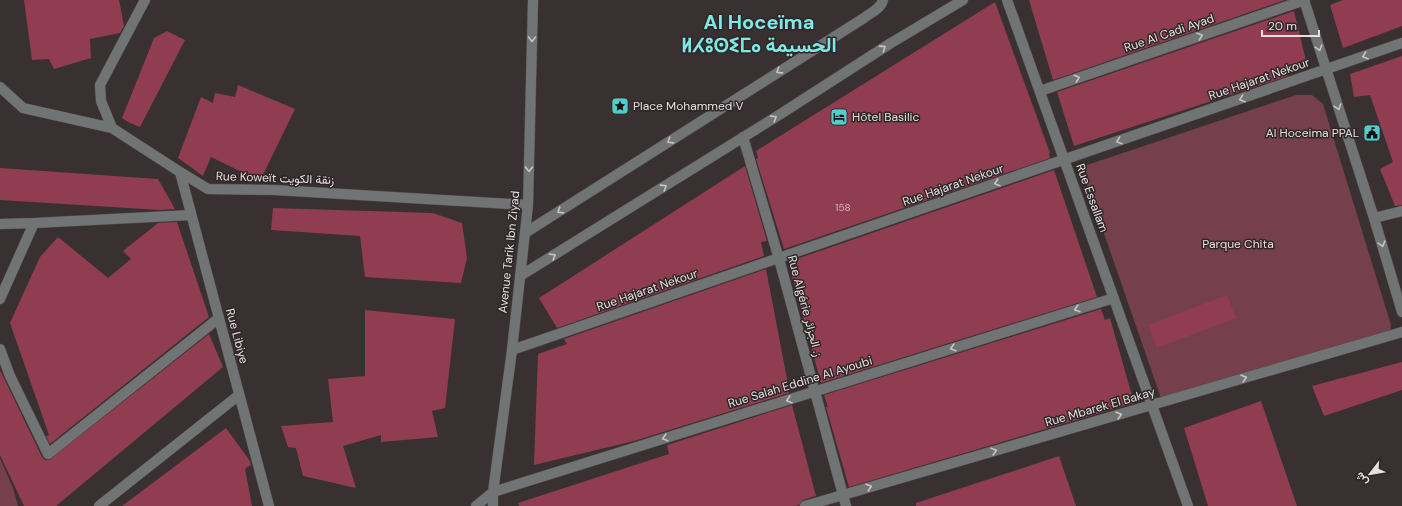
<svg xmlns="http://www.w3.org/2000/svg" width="1402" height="506" font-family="'DM Sans',Vazirmatn,'Noto Sans Tifinagh',sans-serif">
  <rect width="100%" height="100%" fill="#383031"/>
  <path fill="#753f4b" d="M1296,95H1312L1323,104L1391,325L1390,335L1163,404L1081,167Z
    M0,458L13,488L18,506H0Z"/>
  <path fill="#903d52" d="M24,0H119L124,26L120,33L90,39L91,58L54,69L49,59L32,60Z
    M1029,0H1285L1053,80Z
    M1343,0H1402V26L1343,48L1330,5Z
    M995,2L1050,153L1049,154L1050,158L784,249L756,159L758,158L756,151Z
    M1294,11L1306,61L1285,69L1288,76L1074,146L1057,92Z
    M167,31L185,40L140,127L128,122L122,118L154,38Z
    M1402,56V205L1395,206L1380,169L1393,162L1370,95L1354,97L1350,74Z
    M238,85L295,109L260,181L211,157L203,176L178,158L201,97L213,103L215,93L235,97Z
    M745,166L767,241L761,242L764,256L557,328L539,298Z
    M0,168L158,179L175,209L160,210L0,200Z
    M1054,170L1097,297L821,383L788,262Z
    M273,208L433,213L462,223L467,258L461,283L365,277L360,236L271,230Z
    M177,222L209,317L50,444L46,436L49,435L10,323L40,257L58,237L108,278L131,259L123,251L158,223Z
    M766,269L789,389L788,390L789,393L634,441L534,465L538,354L567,344L564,339Z
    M1227,295L1236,318L1157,348L1148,325Z
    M1101,309L1105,320L1110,318L1134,403L849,487L826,407H828L824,395Z
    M365,310L455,319L445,408L432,411L438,437L381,442V435L343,446L356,488L303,476L296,448L288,447L281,426L333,422L328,379L365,376Z
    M209,334L223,367L56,506H24L0,455V370L42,457L45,460H49Z
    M1402,362V390L1324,416L1312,386Z
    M1261,401L1297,506H1208L1184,428Z
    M792,405L816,496L803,500L799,505L795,506H519L518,503L669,454L667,445Z
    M226,428L250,461L251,465L245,469L252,506H122Z
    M1059,456L1076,506H916V503Z"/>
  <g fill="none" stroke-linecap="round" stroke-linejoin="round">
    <g stroke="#544c4d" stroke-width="11">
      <path id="minor" d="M1007,0L1188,506
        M1304,0L1374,218L1402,312
        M0,87L23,108L112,128L180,172L208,189L275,190L528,205
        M1040,91L1305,0
        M112,128L101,101L100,85L145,0
        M743,137L779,259L846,506
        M180,172L269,506
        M1374,218L1402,211
        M0,224L34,223
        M525,233L864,18C870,13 881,9 883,0
        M520,276L779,115L891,43L963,0
        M0,299L34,223L191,215
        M0,349L10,376L48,454L219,318
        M512,350L1402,43
        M99,506L239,395
        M476,506L493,492L1114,298
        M493,506V492L512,350L528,205L533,0
        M805,506L1402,332"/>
    </g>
    <use href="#minor" stroke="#707474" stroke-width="10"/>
  </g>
  <defs><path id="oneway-chevron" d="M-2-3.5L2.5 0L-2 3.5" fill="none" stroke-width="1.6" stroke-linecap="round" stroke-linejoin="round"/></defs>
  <g stroke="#c8c4c5">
    <use href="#oneway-chevron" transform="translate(1200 36) rotate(-19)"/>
    <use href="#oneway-chevron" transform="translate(532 39) rotate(91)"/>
    <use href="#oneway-chevron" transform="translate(883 48) rotate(-33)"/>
    <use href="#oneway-chevron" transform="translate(1319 48) rotate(73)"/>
    <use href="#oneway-chevron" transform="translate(1365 56) rotate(161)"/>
    <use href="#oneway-chevron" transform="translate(779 71) rotate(147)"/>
    <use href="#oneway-chevron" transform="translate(1077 78) rotate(-19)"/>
    <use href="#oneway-chevron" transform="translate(1242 99) rotate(161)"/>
    <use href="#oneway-chevron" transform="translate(1338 107) rotate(72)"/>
    <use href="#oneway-chevron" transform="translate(774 118) rotate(-32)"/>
    <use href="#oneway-chevron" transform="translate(670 141) rotate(148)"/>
    <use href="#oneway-chevron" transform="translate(1119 141) rotate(161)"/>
    <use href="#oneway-chevron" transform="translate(529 169) rotate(91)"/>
    <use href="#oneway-chevron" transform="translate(997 183) rotate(161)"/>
    <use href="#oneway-chevron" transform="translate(664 187) rotate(-32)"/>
    <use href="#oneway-chevron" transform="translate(560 211) rotate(148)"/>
    <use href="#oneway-chevron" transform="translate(1382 244) rotate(74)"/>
    <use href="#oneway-chevron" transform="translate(553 256) rotate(-32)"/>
    <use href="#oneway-chevron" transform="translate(1077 309) rotate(163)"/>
    <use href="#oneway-chevron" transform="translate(953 348) rotate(163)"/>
    <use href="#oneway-chevron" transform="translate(1244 378) rotate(-16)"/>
    <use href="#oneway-chevron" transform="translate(789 400) rotate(163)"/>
    <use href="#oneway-chevron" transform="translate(1119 415) rotate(-16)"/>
    <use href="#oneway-chevron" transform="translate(665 438) rotate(163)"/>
    <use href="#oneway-chevron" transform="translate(994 451) rotate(-16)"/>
    <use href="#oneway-chevron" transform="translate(869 487) rotate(-16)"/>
  </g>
  <defs>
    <g id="sight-square" transform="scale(0.9)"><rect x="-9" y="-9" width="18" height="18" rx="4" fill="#53cdca" stroke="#2e2627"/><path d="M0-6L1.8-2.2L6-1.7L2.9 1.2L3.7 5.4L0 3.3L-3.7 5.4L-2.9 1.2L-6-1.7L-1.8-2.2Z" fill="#111"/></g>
    <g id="hotel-square" transform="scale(0.9)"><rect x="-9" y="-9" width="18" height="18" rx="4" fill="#53cdca" stroke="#2e2627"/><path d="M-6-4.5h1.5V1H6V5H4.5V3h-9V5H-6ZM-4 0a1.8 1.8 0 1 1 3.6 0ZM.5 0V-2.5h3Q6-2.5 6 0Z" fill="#111"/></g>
    <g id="civic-square" transform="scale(0.9)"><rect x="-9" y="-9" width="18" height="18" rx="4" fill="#53cdca" stroke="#2e2627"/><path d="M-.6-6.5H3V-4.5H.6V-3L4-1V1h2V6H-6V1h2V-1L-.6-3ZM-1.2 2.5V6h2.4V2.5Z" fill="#111"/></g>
  </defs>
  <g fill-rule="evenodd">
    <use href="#sight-square" x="620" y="106"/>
    <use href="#hotel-square" x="839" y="117"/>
    <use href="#civic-square" x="1372" y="133"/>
  </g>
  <g text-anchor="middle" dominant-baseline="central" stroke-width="3" stroke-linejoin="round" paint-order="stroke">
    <g font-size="10" fill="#d0b6bc">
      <text x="843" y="207">158</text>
    </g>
    <g font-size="12" fill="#e5dfe0" stroke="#2e2627">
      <text transform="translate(1169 33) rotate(-19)">Rue Al Cadi Ayad</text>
      <text transform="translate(1259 79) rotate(-19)">Rue Hajarat Nekour</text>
      <text transform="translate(275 178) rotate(2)">Rue Koweït زنقة الكويت</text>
      <text transform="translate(953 185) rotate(-19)">Rue Hajarat Nekour</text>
      <text transform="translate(1092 198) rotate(70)">Rue Essallam</text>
      <text transform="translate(509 252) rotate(-84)">Avenue Tarik Ibn Ziyad</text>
      <text transform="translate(647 290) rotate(-19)">Rue Hajarat Nekour</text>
      <text transform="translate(805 306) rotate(75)">Rue Algérie ز. الجزائر</text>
      <text transform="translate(237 336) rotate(75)">Rue Libiye</text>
      <text transform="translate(800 382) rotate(-17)">Rue Salah Eddine Al Ayoubi</text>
      <text transform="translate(1100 407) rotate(-16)">Rue Mbarek El Bakay</text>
    </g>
    <g font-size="12" fill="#e5dfe0" stroke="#2e2627" text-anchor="start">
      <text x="633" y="106">Place Mohammed V</text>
      <text x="852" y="117">Hôtel Basilic</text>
      <text x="1359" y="133" text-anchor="end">Al Hoceima PPAL</text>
    </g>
    <g font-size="12" fill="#f3d9de" stroke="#2e2627">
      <text x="1238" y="244">Parque Chita</text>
    </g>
    <g font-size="20" font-weight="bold" fill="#7eeae6" stroke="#2e2627">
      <text x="759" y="22">Al Hoceïma<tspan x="759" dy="23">ⵍⵃⵓⵙⵉⵎⴰ الحسيمة</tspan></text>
    </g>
  </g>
  <g transform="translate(1370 474) rotate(239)" stroke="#2e2627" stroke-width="3" paint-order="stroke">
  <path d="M0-3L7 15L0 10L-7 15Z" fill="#e5dfe0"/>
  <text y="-6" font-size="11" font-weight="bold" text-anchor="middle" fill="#e5dfe0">ش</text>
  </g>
  <path d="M1262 30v6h57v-6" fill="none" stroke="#e5dfe0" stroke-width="2"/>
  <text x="1268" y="30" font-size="12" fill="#e5dfe0" stroke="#2e2627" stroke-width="3" paint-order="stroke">20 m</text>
</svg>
